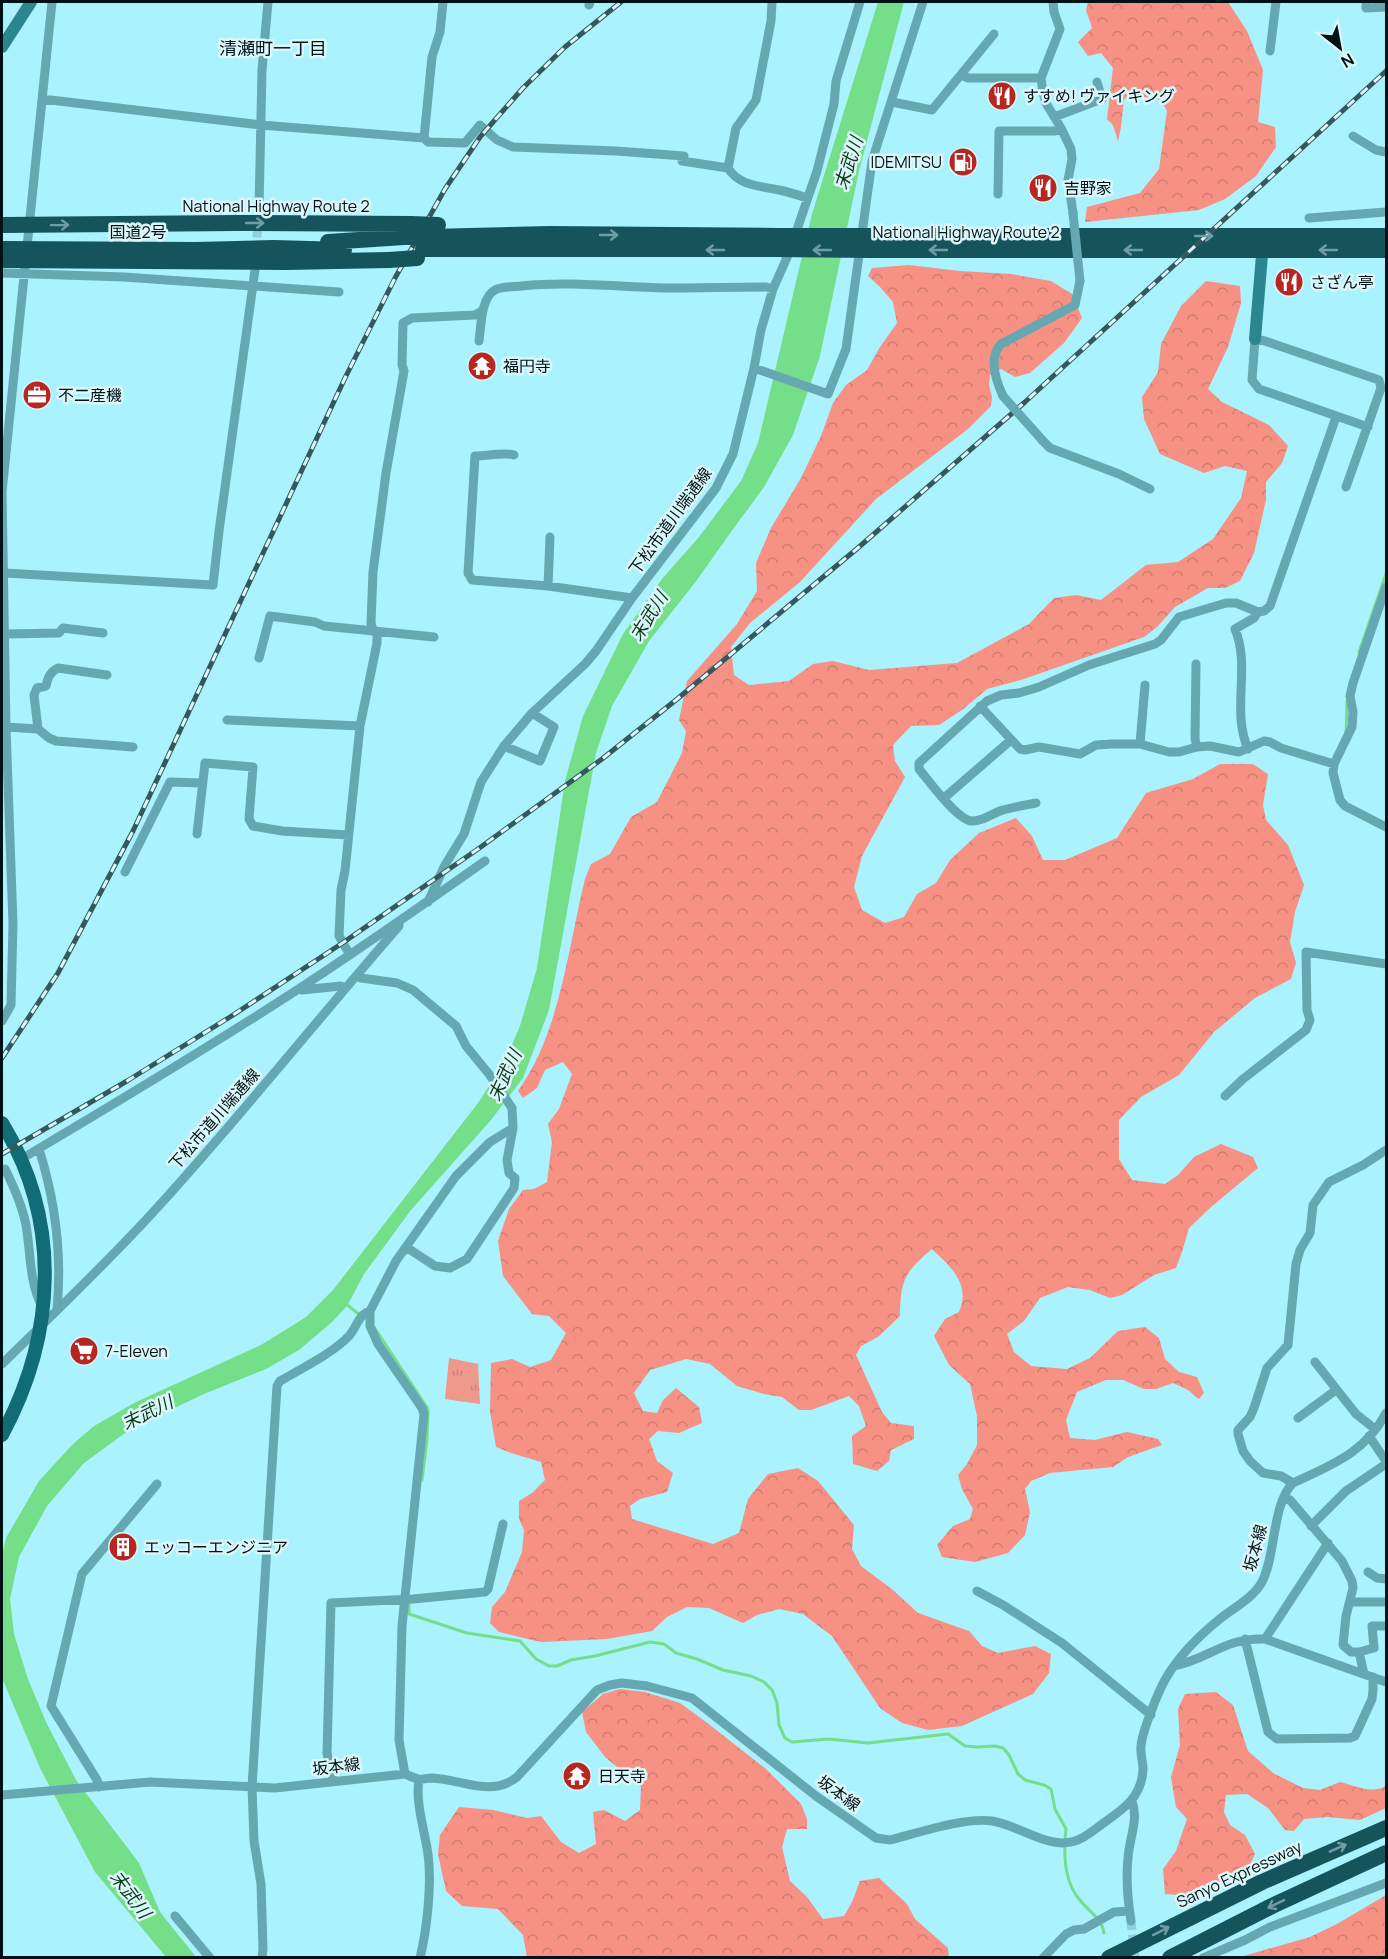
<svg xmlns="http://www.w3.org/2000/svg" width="1388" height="1959" font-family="Manrope,'Noto Sans JP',sans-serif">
  <defs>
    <pattern id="forest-crowns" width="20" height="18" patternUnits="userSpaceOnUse" patternTransform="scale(1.5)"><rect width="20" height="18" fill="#f69184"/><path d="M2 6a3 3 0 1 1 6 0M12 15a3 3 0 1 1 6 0" fill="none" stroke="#d17c71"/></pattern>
    <pattern id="park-tufts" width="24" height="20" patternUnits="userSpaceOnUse" patternTransform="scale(1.5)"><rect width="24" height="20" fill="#ef988c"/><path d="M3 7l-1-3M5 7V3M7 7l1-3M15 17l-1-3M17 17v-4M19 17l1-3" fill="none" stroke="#cb8278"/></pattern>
  </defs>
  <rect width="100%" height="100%" fill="#aaf2fd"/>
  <path fill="url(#forest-crowns)" d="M1088,2H1228L1247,31L1263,70L1258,122L1275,127L1276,147L1256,176L1225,199L1199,210L1085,222L1087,207L1140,193L1159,169L1167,111L1161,100L1132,95L1124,99L1121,127L1118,141L1113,125L1107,119L1113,68L1101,53L1088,56L1078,42L1092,28L1086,10Z
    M909,265L960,271L1011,274L1051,281L1072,294L1082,318L1064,343L1030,373L1015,377L1001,369L990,375L989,385L992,397L991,406L968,429L876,499L800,582L750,623L731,647L734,675L749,685L789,681L813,664L833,661L869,670L957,663L1029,624L1054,598L1076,595L1101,600L1146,565L1178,562L1213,539L1241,498L1247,471L1225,466L1204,473L1160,454L1144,419L1142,397L1158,372L1161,344L1181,306L1206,281L1240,286L1241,303L1228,347L1208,389L1222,402L1269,425L1288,446L1282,463L1266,482V500L1254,553L1240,581L1225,588H1208L1175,607L1157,627L1144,637L1021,680L987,689L962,710L939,725L911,726L893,745L895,761L905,777L862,856L854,887L862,910L885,923L904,917L917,894L936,883L950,860L979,833L1016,818L1032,836L1043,860H1065L1117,838L1146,793L1193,779L1220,764H1253L1268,774L1263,805L1266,820L1288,845L1304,885L1295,912L1290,942L1296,963L1291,979L1255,998L1214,1032L1179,1075L1141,1097L1119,1120V1159L1132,1180L1165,1184L1178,1175L1194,1157L1221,1144L1253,1157L1258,1168L1211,1207L1189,1228L1182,1252L1176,1268L1154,1275L1122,1295L1110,1298L1090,1290L1068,1287L1040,1298L1024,1321L1007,1334L1014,1352L1031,1366L1067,1369L1090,1358L1118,1331L1145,1327L1159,1338L1165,1359L1179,1372L1197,1377L1204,1393L1199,1399L1188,1390L1173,1383L1156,1389H1144L1123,1380H1106L1077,1392L1066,1420L1070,1438L1095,1440L1127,1432L1158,1439L1162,1445L1128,1457L1113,1467L1050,1473L1031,1481L1025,1489L1030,1512L1025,1535L1008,1553L975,1562L942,1557L937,1545L953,1526L970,1519L973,1509L962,1489L958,1475L967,1464L977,1445V1416L970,1384L949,1365L934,1336L945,1319L959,1312C971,1284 951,1267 932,1249C904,1273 901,1279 900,1316L878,1337L861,1346L856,1355L882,1412L891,1423L914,1426V1439L891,1450L889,1461L877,1471L853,1464L852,1436L866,1426L859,1406L849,1396L811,1410H799L782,1397L764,1394L737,1386L710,1364L686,1359L650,1370L634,1393L643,1411L657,1413L663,1400L676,1388L699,1407L702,1423L679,1433L658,1431L649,1439L657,1461L673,1473L667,1492L640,1499L630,1506L632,1519L713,1544L739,1533L748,1499L768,1474L798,1468L818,1481L854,1525L852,1549L861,1566L893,1590L918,1613L969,1631L982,1646L998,1653L1035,1646L1051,1654L1049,1673L1033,1694L962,1726L928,1730L902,1723L880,1708L832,1636L803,1614L779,1609L757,1615L743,1623L709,1608L687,1607L667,1617L652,1631L607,1639L541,1642L499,1632L490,1623L492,1607L505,1592L522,1552L524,1530L519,1519V1501L532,1493L545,1480L541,1462L511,1453L496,1447L490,1412L491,1363L512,1359L530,1367L551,1360L566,1333L549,1316L532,1314L503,1276L498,1241L509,1209L523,1190L534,1189L547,1182L552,1142L548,1124L559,1109L572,1074L563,1062L545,1070L537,1088L523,1098L518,1091C560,1033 568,948 585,879L591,864L610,854L631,817L657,802L682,753L686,731L679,720L687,681L737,624L757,591L756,563L771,528L801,478L821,436L833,403L846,385L867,370L880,347L897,323L893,302L880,287L868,276L872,268Z
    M620,1689L645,1692L680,1703L706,1722L766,1769L801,1804L807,1819V1829H787L782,1847L790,1881L807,1897L823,1919L844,1916L852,1902L860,1881L879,1878L907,1904L915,1919L948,1948L949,1957H527L523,1935L498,1909L462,1906L446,1891L438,1854L440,1835L459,1807L493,1810L527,1818L541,1816L561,1842L579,1853L596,1844L593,1812L604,1810L625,1821L640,1810L641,1787L605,1757L586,1732L582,1712L603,1694Z
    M1216,1692L1233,1705L1248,1751L1273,1773L1303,1788L1320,1790L1340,1782C1355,1786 1372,1794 1386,1786V1808L1360,1820L1327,1817L1304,1819L1294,1831L1285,1830L1268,1808L1247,1794L1226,1795L1224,1812L1230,1825L1245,1835L1255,1854L1248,1869L1192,1896L1165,1894L1163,1869L1176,1851L1187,1819L1176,1807L1171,1777L1180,1745L1178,1709L1185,1694Z
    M1386,1895V1957H1240L1310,1937L1337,1924Z"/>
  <path fill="url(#park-tufts)" d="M449,1358L478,1364L480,1404L445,1399Z"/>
  <path fill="#75de88" d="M878,2H904L859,171L820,356L793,435L764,487L728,536L697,580L649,641L612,706L596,753L549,1010L523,1078L491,1120L411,1210L364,1274L347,1306L332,1322L299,1350L266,1369L204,1394L132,1428L84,1463L47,1506L19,1557L10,1599L14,1634L28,1679L46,1722L76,1780L139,1863L160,1912L196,1957H166L95,1872L40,1768L2,1678V1556L6,1538L39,1481L72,1445L94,1426L136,1402L261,1345L306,1317L333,1290L478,1103L505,1061L520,1026L537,968L565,781L583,716L623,634L662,579L699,537L741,481L758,443L812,214Z"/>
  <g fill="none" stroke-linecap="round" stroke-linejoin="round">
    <path stroke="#75de88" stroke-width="3" d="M1359,652L1386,574
      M1346,734L1347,701
      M346,1304L360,1315
      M374,1327L428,1409L427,1439L422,1480
      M409,1600V1614L467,1633L520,1641L536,1659L549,1666H557L571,1660L595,1656L650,1642L664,1644L676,1653L697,1659L723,1670L751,1676L764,1682L772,1690L777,1703L779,1725L785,1738L792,1742L829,1739L868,1743L948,1734L965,1746L977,1747L994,1746L1003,1748L1009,1755L1018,1774L1025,1780L1044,1785L1051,1789L1055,1809L1066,1829L1065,1839
      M1065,1848C1064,1865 1068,1886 1079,1899C1088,1911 1102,1918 1104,1933"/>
    <path stroke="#90d0da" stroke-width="9" stroke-dasharray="9 4.5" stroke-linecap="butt" d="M256,251L259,208
      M1131,1921L1135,1958"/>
    <path stroke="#65a8b2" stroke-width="9" d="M1053,2L1054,12L1060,29L1041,78L1043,93L1047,105L1061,128L1071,149L1072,159L1068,180L1073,213
      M1366,2V8L1386,7
      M589,5L590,2
      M1270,51L1276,2
      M961,75L968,78H1041
      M42,99L261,125L424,138L428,142L465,143L480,125L497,140L513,147L616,151L684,156L682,161L728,168C739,186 760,186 779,190C789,192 798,195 807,198
      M892,102L932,110L994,34
      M1054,117L1102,99L1097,82
      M1353,136L1376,150L1386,152
      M424,138L432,57L440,32L443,2
      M728,168L736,128L756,100L771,21L772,2
      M998,194L999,131H1055L1061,128
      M259,208L262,70L268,2
      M1309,218L1386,212
      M2,273L124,277L339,292
      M479,341C481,327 481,297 495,290C502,286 514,287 522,286C570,281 617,287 665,288C699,288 733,287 766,287L773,289
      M754,368L828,394L846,349L872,161L923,2
      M1003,396C996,381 988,358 1001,344L1075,305L1080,281
      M1043,441L1050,448L1119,474L1150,489
      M514,455C506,452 486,456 475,456L468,573L472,580L548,586L632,598
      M1346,487L1381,388L1379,380L1265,341L1255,339L1252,380L1259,389L1368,427
      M5,573L213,585L219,531L255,270
      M548,586L550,537
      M1386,587L1353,683L1350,696L1353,712L1352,727L1334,764L1333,773L1340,800L1345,806L1386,827
      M6,634L59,633L63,628L103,633
      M259,658L270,616L315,622L324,626L434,637
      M1196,664L1195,739L1197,747
      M107,675L58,668C50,672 48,677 46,686L37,688L34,695L38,729L49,738L56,741L133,747
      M980,706L1020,749L1025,750L1039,747L1080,754L1096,745L1112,744H1140L1169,752H1179L1197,747L1210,746L1239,752L1264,741L1270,742L1281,748L1334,764
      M227,720L360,726
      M6,727L38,729
      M1140,744L1145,685
      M504,746L540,761L554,727L532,713
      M1248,749C1231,710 1251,667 1235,629L1254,618L1258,612L1264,611L1270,606L1336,417
      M944,798L1011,740
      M1036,803C1025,805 1014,807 1003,810C994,812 983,822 972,821C957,820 929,781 919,769V763L987,701L1001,695L1019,693L1039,687L1089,665L1155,644L1161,640L1179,617L1226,603H1236L1258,612
      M197,834L205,763L253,767L249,819L253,826L282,831L348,835
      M125,872L170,782L202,783
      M428,902L445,865L464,834L481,782L504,746L532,713L585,664L596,651L632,598L716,488L733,454L754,368L761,330L773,289L789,253L817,171L834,104L836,81L860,2
      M350,955L339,936L341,890L345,871L360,726L377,643V634L373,630L371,623L373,572L386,473L404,371L402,365L403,323L412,318L475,315L482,311
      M356,976L361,978L397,983L413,990L456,1026L466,1046L489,1074L512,1108L513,1128L490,1142L456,1176L396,1261L370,1311V1326L378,1344L422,1408L424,1414L402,1626L399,1740L405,1774
      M300,988L302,990L341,986L345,988
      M2,1021L11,1005L13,924L6,727L2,492L52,2
      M1225,1096L1243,1079L1306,1030L1310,1020L1307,1010L1306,952L1386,964
      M39,1149C55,1200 62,1256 57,1309
      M28,1155C119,1101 211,1046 300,988C363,947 424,904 485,861
      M5,1169C14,1187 22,1205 26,1225C31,1254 29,1281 42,1307
      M406,1247L435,1266L450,1268L467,1259L514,1188L515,1178L509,1173L507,1160L513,1128
      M1315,1362L1356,1414L1375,1429
      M2,1364C54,1313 107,1263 156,1209C240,1117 317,1020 399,926V922
      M1298,1418L1336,1390
      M1369,1436L1386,1461
      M1293,1483L1281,1476L1263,1473L1250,1461L1243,1451L1238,1434V1430L1250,1417L1254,1408L1267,1368L1288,1345L1296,1264L1300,1250L1310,1233L1313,1205L1329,1182L1363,1165L1386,1150
      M1285,1498L1290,1500L1342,1561L1352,1581L1353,1588L1346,1616L1343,1645L1351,1652H1359L1364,1674
      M1311,1526L1346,1491L1386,1464
      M1368,1572L1377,1578L1386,1579
      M977,1591L1003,1605L1062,1643L1151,1715
      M1350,1602H1386
      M1245,1639L1268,1732L1277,1739L1350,1738L1355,1736L1372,1699L1373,1690V1677
      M1265,1639L1328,1543
      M1359,1652L1374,1648L1372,1626H1386
      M1174,1666C1209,1659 1226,1637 1265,1639L1386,1682
      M419,1780C415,1802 425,1832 428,1854C432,1884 427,1929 420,1958
      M333,1781L327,1753L331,1603L413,1599L485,1592L488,1589L503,1524
      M99,1787L97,1780L51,1706L82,1574L157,1484
      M2,1795L150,1782L275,1788L405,1774C410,1776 414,1778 418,1779C422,1780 427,1778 432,1778C461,1779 491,1798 517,1777L597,1690L610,1685L622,1683L647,1686L692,1698L816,1796L876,1838L890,1840C918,1833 964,1817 992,1821C1019,1825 1049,1850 1075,1841C1086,1838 1096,1828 1105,1822C1125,1808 1142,1796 1143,1769C1143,1762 1140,1754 1141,1746C1142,1732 1158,1692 1166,1678C1179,1656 1201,1634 1221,1618C1235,1607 1253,1598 1262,1582C1276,1556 1272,1503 1293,1483C1331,1465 1365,1453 1386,1413
      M175,1916L210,1958
      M1131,1921C1128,1902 1126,1877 1128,1858C1129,1839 1139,1820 1132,1801
      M262,1958L263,1949L261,1884L254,1841L252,1787L277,1386L280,1381C301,1369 333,1353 349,1336C357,1327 358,1315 370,1311
      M1043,1958L1066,1934L1074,1930L1084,1929L1114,1912L1129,1911
      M1203,1958L1245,1940L1270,1927L1386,1883"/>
    <path stroke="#2c8692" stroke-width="12" d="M2,47L31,2
      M1255,339L1263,243"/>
    <path stroke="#126c77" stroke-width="14" d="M2,1123C62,1221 56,1335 2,1435"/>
    <path stroke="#16545c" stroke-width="16" d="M2,225L237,223L410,224
      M873,236H1386
      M429,237L550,234L779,236
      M328,242L404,237
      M423,249H774
      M196,250L274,248L344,250
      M871,250H1386
      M2,260L286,262L389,260
      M1109,1958L1262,1882L1386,1828
      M1170,1958L1272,1906L1386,1853"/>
    <g stroke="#35585f" stroke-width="5">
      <path id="rail" d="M2,1058L58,973L133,831L345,378L395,278L445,189L480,137L523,88L565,47L621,2
        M2,1154L127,1081L230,1017L344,942L478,849L602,759L676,700L859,547L1025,402L1386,71"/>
    </g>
    <use href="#rail" stroke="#dcf7fb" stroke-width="3" stroke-dasharray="9" stroke-linecap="butt"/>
    <path stroke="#65a8b2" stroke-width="9" d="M1073,213L1080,281
      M1003,396L1043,441"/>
    <path stroke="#16545c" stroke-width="16" d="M410,224L438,225
      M779,236H873
      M404,237H429
      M2,249L195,250
      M774,249L871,250
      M389,260L417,258"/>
  </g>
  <defs><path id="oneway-shaft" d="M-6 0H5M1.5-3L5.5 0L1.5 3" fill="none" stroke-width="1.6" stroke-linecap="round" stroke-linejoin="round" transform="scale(1.5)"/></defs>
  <g stroke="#6f9da4">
    <use href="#oneway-shaft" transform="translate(255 223)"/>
    <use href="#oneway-shaft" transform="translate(60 225) rotate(-1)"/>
    <use href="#oneway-shaft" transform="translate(609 235)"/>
    <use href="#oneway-shaft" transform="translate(1204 236)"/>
    <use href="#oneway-shaft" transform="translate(715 250) rotate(180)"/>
    <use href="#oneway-shaft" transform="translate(822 250) rotate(-180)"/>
    <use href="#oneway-shaft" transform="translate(938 250) rotate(-180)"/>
    <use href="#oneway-shaft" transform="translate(1133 250) rotate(180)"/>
    <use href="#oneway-shaft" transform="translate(1328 250) rotate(-180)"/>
    <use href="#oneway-shaft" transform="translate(1338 1848) rotate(-24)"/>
    <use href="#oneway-shaft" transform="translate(1276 1904) rotate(154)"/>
    <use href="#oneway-shaft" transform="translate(1161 1931) rotate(-27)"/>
  </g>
  <defs>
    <g id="restaurant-disc" transform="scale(1.5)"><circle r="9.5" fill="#b62721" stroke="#dcf7fb"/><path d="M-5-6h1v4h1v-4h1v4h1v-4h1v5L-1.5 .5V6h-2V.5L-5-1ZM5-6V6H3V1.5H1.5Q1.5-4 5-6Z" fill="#fff"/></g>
    <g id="fuel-disc" transform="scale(1.5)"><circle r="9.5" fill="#b62721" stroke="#dcf7fb"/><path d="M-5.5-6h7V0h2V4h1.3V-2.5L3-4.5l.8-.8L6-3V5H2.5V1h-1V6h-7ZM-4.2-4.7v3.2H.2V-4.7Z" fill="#fff"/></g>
    <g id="temple-disc" transform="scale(1.5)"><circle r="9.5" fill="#b62721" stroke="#dcf7fb"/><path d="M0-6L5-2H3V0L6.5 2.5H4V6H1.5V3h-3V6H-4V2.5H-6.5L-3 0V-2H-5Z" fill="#fff"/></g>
    <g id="office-disc" transform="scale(1.5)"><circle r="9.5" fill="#b62721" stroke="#dcf7fb"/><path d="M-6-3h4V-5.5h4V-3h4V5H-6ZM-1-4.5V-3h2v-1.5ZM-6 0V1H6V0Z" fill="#fff"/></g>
    <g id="supermarket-disc" transform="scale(1.5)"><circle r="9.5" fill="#b62721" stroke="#dcf7fb"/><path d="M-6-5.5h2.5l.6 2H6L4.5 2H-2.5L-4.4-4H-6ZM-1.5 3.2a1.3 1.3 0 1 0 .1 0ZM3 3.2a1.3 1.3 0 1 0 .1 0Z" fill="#fff"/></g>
    <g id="building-disc" transform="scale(1.5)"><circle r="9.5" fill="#b62721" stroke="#dcf7fb"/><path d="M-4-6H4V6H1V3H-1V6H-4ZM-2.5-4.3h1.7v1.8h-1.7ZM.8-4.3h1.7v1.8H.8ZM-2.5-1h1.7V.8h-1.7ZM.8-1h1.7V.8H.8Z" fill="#fff"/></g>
  </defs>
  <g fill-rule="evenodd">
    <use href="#restaurant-disc" x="1002" y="96"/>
    <use href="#fuel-disc" x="963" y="162"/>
    <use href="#restaurant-disc" x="1043" y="188"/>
    <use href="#restaurant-disc" x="1289" y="282"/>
    <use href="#temple-disc" x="482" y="366"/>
    <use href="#office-disc" x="37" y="395"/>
    <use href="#supermarket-disc" x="84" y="1351"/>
    <use href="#building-disc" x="123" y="1547"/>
    <use href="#temple-disc" x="577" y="1776"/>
  </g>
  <g text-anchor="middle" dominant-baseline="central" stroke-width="5" stroke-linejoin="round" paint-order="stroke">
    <g font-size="16" fill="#001216" stroke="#dcf7fb" text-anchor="start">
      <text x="1023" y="96">すすめ! ヴァイキング</text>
      <text x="942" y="162" text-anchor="end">IDEMITSU</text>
      <text x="1064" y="188">吉野家</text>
      <text x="1310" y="282">さざん亭</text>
      <text x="503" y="366">福円寺</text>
      <text x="58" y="395">不二産機</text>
      <text x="105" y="1351">7-Eleven</text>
      <text x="144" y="1547">エッコーエンジニア</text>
      <text x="598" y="1776">日天寺</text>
    </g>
    <g font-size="16" fill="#001216" stroke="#dcf7fb">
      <text x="276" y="206">National Highway Route 2</text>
      <text x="138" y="232">国道2号</text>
      <text x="966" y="232">National Highway Route 2</text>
      <text transform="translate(670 521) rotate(-54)">下松市道川端通線</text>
      <text transform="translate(214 1119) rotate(-49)">下松市道川端通線</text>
      <text transform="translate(1255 1548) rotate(-75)">坂本線</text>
      <text transform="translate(336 1766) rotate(-7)">坂本線</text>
      <text transform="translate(839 1793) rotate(36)">坂本線</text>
      <text transform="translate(1239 1874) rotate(-25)">Sanyo Expressway</text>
    </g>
    <g font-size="18" fill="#001216" stroke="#dcf7fb">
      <text x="273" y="48">清瀬町一丁目</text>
    </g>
    <g font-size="18" font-style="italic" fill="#0c3817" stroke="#dcf7fb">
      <text transform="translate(848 163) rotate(-72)">末武川</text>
      <text transform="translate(648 616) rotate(-58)">末武川</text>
      <text transform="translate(504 1075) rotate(-65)">末武川</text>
      <text transform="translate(147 1412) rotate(-26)">末武川</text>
      <text transform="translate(131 1894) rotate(53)">末武川</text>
    </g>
  </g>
  <rect width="1388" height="1959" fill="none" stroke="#001216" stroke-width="6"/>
  <g transform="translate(1340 48) rotate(149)" stroke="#dcf7fb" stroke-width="4.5" paint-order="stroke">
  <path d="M0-4.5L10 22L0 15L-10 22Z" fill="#001216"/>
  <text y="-9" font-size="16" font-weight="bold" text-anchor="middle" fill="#001216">N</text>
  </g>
</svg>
